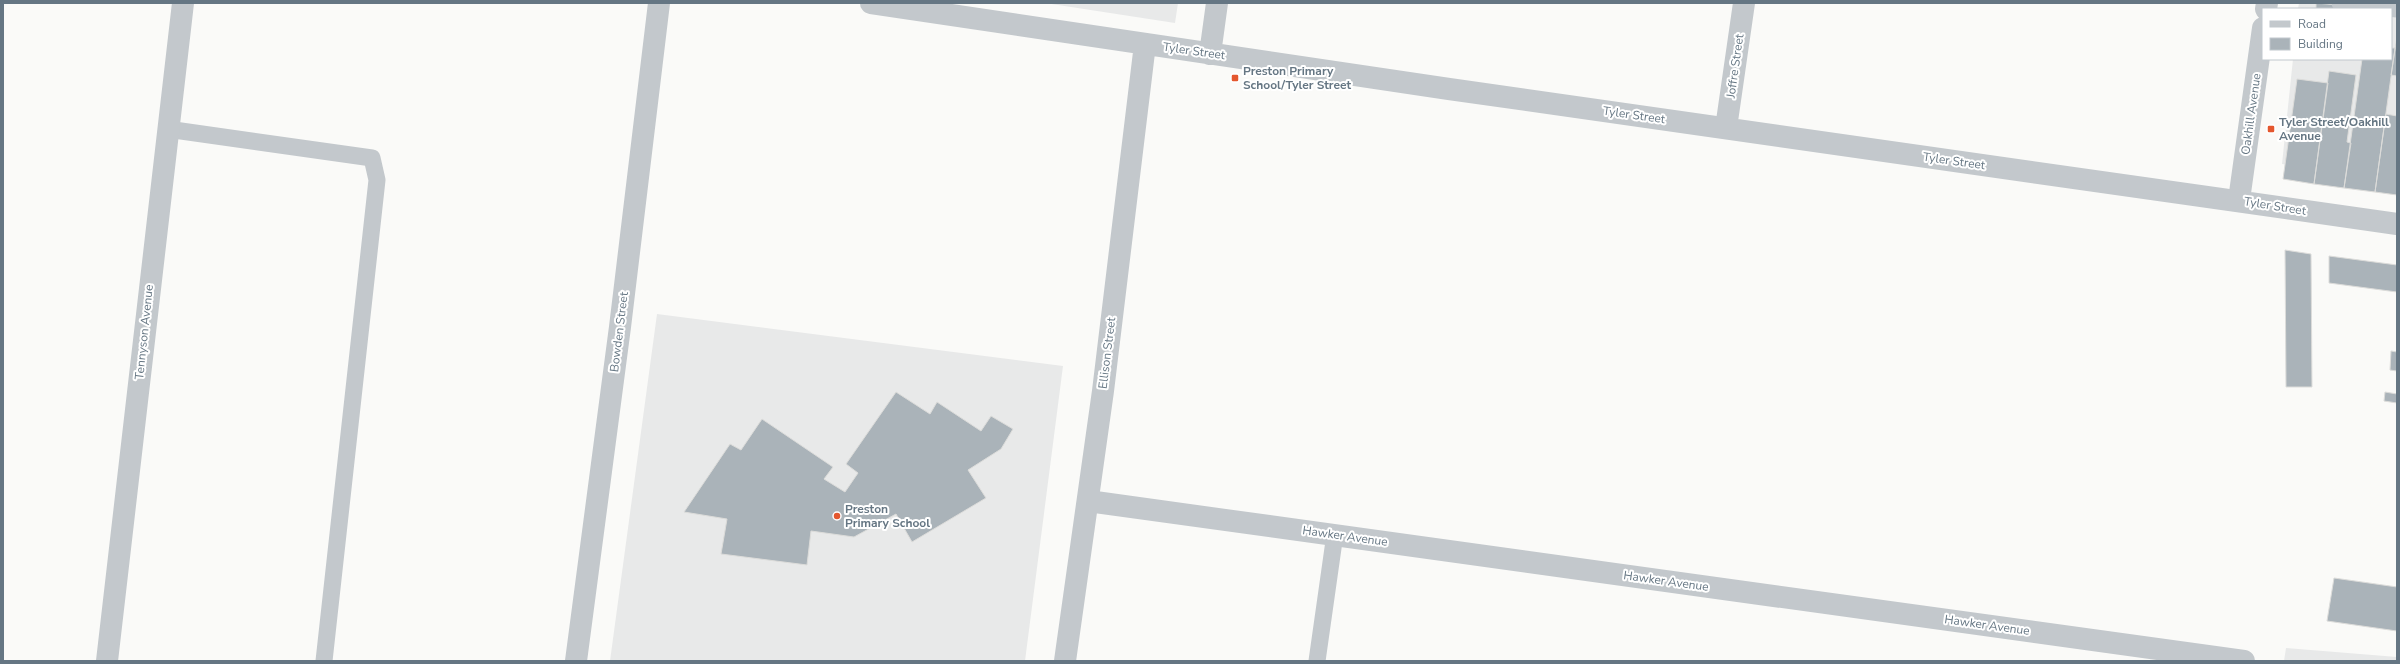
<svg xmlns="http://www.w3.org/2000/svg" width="2400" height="664" font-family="'Nunito Sans',sans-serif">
  <rect width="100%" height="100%" fill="#fafaf8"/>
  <path fill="#e8e9e9" d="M1045,3H1178L1175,23Z
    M2299,3L2397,4V183L2282,164L2293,59H2391V9H2298Z
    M657,314L1063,366L1025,661H610Z
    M2286,648L2397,657V661H2284Z"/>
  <path fill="#aab3b9" stroke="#dcdcda" d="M2316,3L2338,5V9H2316Z
    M2397,37V76L2391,75Z
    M2391,48H2395L2375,192L2344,188L2362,59H2391Z
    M2329,71L2356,75L2347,142L2351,143L2344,188L2314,184Z
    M2297,79L2328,83L2314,184L2283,179Z
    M2386,114L2397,116V195L2375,192Z
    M2285,250L2311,254L2312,387H2286Z
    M2329,256L2397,265V292L2329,283Z
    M2391,351L2397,352V371L2390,370Z
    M896,392L930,414L937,402L981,431L991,416L1013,429L1001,449L968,470L986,498L912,542L896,514L854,537L811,531L807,565L721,554L727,519L684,512L730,444L741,450L762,419L833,467L824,479L845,492L858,473L846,464Z
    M2385,392L2397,394V403L2384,401Z
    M2334,578L2397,587V631L2327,621Z"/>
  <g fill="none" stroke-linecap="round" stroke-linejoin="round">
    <path stroke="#c3c8cc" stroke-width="17" d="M2340,3L2397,9
      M167,129L372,158L377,180L324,661
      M1317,661L1335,534"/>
    <path stroke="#c3c8cc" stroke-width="22" d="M871,3L1449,89L2397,224
      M2266,9L2267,3
      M1210,54L1217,3
      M1726,128L1744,3
      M2239,200L2263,28
      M1088,501L2244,661
      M107,661L183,3
      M576,661L620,327L659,3
      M1065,661L1103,391L1145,44"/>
  </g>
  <g fill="#e4572e" stroke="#fff" stroke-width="1.5">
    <rect x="1231" y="74" width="8" height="8" rx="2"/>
    <rect x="2267" y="125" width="8" height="8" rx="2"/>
    <circle cx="837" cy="516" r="4"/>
  </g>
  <g text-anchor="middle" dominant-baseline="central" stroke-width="4" stroke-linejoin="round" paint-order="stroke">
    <g font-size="12" fill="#657683" stroke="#fff">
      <text transform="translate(1194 51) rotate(8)">Tyler Street</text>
      <text transform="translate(1735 66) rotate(-82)">Joffre Street</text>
      <text transform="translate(2251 114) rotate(-82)">Oakhill Avenue</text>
      <text transform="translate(1634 115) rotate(8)">Tyler Street</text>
      <text transform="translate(1954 161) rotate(8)">Tyler Street</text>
      <text transform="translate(2275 206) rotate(9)">Tyler Street</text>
      <text transform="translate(144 332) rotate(-84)">Tennyson Avenue</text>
      <text transform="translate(619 332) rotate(-83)">Bowden Street</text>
      <text transform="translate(1107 353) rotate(-83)">Ellison Street</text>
      <text transform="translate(1345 536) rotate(8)">Hawker Avenue</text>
      <text transform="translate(1666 581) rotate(8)">Hawker Avenue</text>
      <text transform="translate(1987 625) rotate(8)">Hawker Avenue</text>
    </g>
    <g font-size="12" font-weight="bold" fill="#657683" stroke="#fff" text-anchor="start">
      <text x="1243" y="71">Preston Primary<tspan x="1243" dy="14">School/Tyler Street</tspan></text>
      <text x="2279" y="122">Tyler Street/Oakhill<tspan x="2279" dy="14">Avenue</tspan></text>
      <text x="845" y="509">Preston<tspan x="845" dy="14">Primary School</tspan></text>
    </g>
  </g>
  <rect width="2400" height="664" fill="none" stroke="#657683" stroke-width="8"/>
  <rect x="2262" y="8" width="130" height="52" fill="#ffffff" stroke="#c1c8cd"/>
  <rect x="2270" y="21" width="20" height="6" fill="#c3c8cc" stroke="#c1c8cd"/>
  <text x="2298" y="28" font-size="12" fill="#657683">Road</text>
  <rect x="2270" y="38" width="20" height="12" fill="#aab3b9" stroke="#c1c8cd"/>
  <text x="2298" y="48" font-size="12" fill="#657683">Building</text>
</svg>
